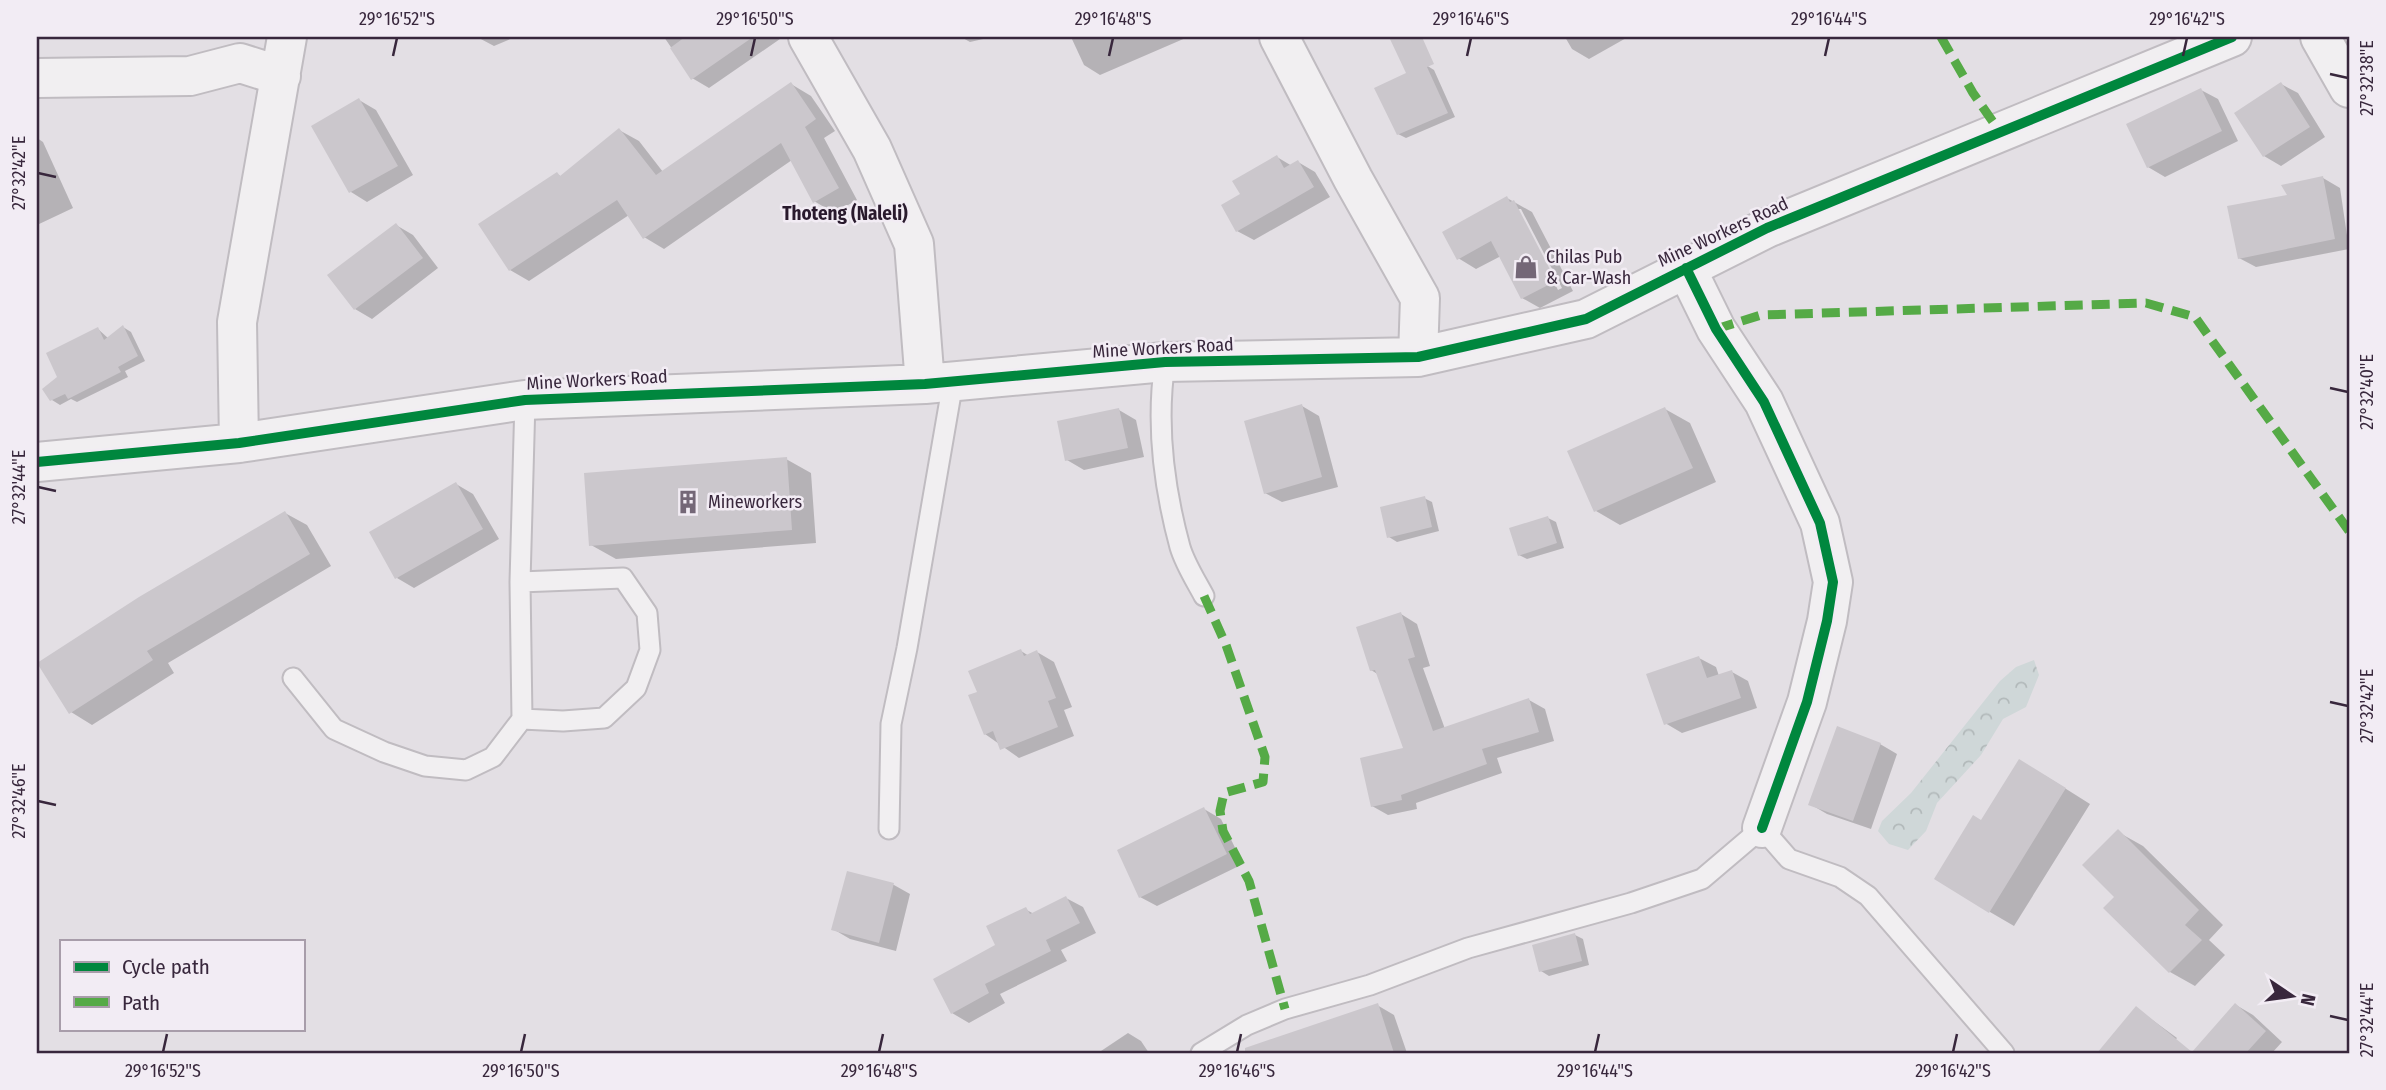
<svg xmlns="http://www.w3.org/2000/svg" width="2386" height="1090" font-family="'Fira Sans Condensed',sans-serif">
  <defs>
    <pattern id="forest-crowns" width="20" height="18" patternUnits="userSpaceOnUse" patternTransform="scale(1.75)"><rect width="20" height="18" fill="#cfd7d8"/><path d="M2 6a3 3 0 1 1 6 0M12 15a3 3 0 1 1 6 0" fill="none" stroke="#b2b9ba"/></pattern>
  </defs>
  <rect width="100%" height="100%" fill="#e3dfe4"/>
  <path fill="url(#forest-crowns)" d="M2034,660L2039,675L2026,707L2003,719L1981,755L1937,803L1926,831L1908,850L1889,844L1878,831L1882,821L1911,793L2000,681L2016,667Z"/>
  <path fill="#0003" fill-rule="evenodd" d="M477,37H515L494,46Z
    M664,37H778L780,39L709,88L692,78Z
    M961,37H992L970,42Z
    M1071,37H1188L1100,75L1084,65Z
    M1565,37H1628L1589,59L1572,49Z
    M1426,65L1434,70L1455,117L1406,138L1398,134Z
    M791,84L811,96L835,131L824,138L857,200L834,213L814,201L792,160L664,249L644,237L629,215L529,281L510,270L557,174L562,177L619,130L639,141L663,172Z
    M2281,84L2298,93L2325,137L2281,166L2264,156Z
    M2201,90L2218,99L2238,141L2165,177L2148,167Z
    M359,100L376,110L413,175L367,202L351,192Z
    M37,138L43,142L73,208L37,225Z
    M1277,157L1292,166L1298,162L1315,172L1330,197L1254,240L1237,231L1243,195Z
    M2323,178L2340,188L2349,249L2256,267L2239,258L2290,196Z
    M1507,198L1532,212L1573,291L1540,308L1522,298L1501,256L1476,269L1458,258ZM1517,209H1521L1562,288L1558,290Z
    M396,225L413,235L438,268L372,319L355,309Z
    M123,327L131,332L145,361L125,371L128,377L77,402L71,399L60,405L52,400L59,378L98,329L109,339Z
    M1302,406L1319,416L1338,487L1282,502L1265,493Z
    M1665,409L1690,423L1716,482L1620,525L1596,511Z
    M1119,410L1136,420L1144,457L1084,470L1067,460Z
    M786,459L811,473L816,543L616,559L591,545Z
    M456,484L473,494L499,539L414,588L397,578Z
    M1424,498L1432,502L1439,531L1397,542L1389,537Z
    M285,513L307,525L331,566L168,663L174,673L92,725L71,712Z
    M1548,518L1556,522L1564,548L1527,559L1519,555Z
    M1401,614L1417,624L1430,666L1423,668L1445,729L1529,700L1545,709L1554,741L1497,758L1502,773L1416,803L1417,809L1388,815L1372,806L1405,749L1379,675L1371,670Z
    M1021,651L1029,656L1037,652L1054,662L1072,707L1064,710L1074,736L1019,758L985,734L979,693Z
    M1699,658L1716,667L1719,676L1732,672L1748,681L1757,708L1682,733L1665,723Z
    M1880,744L1897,754L1871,829L1827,814L1810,804Z
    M2044,775L2090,804L2014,926L1990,912L1982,822Z
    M1204,809L1221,819L1243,864L1157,906L1140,897Z
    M2118,832L2143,846L2223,925L2209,940L2225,955L2195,986L2170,972L2117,897Z
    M848,873L894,885L910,894L896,951L850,939L833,929Z
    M1066,898L1083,907L1096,933L1061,950L1067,961L1000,994L1005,1003L969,1023L952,1013L1025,909L1034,914Z
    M1575,935L1583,939L1589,965L1549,976L1541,971Z
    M1377,1005L1394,1015L1407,1053H1262L1259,1045Z
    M2236,1005L2253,1015L2282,1042L2272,1053H2192Z
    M2136,1008L2177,1038L2164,1053H2100Z
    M1128,1033L1141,1041L1149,1053H1098Z"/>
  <path fill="#cbc7cc" d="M685,37H753L691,80L670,48Z
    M1389,37H1422L1434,64L1427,67L1448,113L1397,135L1374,88L1406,73Z
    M791,82L816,119L805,127L839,188L813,203L781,143L643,239L617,200L509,271L478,224L557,172L560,176L619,128L656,175Z
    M2281,82L2310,127L2263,157L2234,113Z
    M2201,88L2222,131L2147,168L2126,124Z
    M359,98L398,166L349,193L311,126Z
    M1277,155L1284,168L1298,160L1314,187L1236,232L1221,205L1240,194L1232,181Z
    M2323,176L2335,239L2238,259L2227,206L2287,195L2281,185Z
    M1507,196L1510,202L1514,200L1556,281L1521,299L1491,241L1457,260L1442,232Z
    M396,223L423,258L354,310L327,275Z
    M123,325L138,356L118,367L121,372L68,399L65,394L50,401L42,389L57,377L46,353L98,327L104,340Z
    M1302,404L1322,477L1264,494L1244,421Z
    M1665,407L1693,468L1594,512L1567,451Z
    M1119,408L1128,448L1065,461L1057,421Z
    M787,457L792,530L589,546L584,473Z
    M456,482L483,529L395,579L369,532Z
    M1425,496L1432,527L1387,538L1380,507Z
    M285,511L310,554L147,651L153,660L69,714L37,663L139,597Z
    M1548,516L1557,543L1518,556L1509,528Z
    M1401,612L1415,657L1408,659L1433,731L1529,698L1539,732L1482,749L1487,764L1401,795L1402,800L1371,807L1360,758L1403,748L1375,670L1370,671L1356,627Z
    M1021,649L1024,656L1037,650L1056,698L1048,701L1058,727L1000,750L993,731L984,735L968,695L977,692L968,671Z
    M1699,656L1707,678L1732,670L1741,698L1664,725L1646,674Z
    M1837,726L1881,743L1853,821L1808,805Z
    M2019,759L2066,788L1989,913L1934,879L1973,815L1981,820Z
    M1204,807L1227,854L1139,898L1117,850Z
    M2118,829L2199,910L2185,925L2202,940L2169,973L2103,908L2114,897L2082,865Z
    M847,871L894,883L879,943L831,930Z
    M1066,896L1080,923L1046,940L1051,951L985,984L989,993L951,1014L933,979L995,945L986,926L1026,907L1030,914Z
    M1575,933L1582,961L1539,972L1532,945Z
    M1378,1003L1394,1053H1245V1048Z
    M2235,1003L2266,1031L2246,1053H2097L2136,1006L2192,1052Z"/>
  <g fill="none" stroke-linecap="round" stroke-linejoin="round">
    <g stroke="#c0bcc1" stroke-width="23">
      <path id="lane" d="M1165,362C1156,422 1164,488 1180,547C1185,564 1196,581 1204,596
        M520,582L623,578L647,613L650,650L636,688L604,718L563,721L522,719
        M293,678L334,729L384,752L425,766L466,770L493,757L522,719L520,582L525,400
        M889,829L891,724L907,648L953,382
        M1201,1053L1247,1025L1285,1009L1370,985L1468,948L1631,903L1702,879L1762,828L1789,859L1840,877L1868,896L2004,1053"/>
    </g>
    <g stroke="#c0bcc1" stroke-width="42">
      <path id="street" d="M808,37L872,149L914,244L925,384
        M1279,37L1353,179L1420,298L1418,357
        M2320,37L2349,88
        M37,78L190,76L240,63L281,76
        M1686,268L1716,329L1764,402L1820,523L1833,582L1827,621L1807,702L1762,828
        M239,443L237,322L287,37
        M37,462L239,443L525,400L925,384L1165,362L1418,357L1586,319L1767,228L2232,37"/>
    </g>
    <use href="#lane" stroke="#f1eff1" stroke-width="19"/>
    <use href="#street" stroke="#f1eff1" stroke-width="38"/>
    <path stroke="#55aa46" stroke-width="9" stroke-dasharray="18 9" stroke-linecap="butt" d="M1941,37L1973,93L2000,132
      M1716,329L1761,315L2146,303L2195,317L2349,531
      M1204,596L1226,645L1265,757L1263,782L1224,793L1220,811L1223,831L1249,881L1285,1009"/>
    <g stroke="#f2ecf4" stroke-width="15">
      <path id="cycleway" d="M1686,268L1716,329L1764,402L1820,523L1833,582L1827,621L1807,702L1762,828
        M37,462L239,443L525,400L925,384L1165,362L1418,357L1586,319L1767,228L2232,37"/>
    </g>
    <use href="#cycleway" stroke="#00873e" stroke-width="10"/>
  </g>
  <path fill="none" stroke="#38273c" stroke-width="2.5" d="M393,56L397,38M751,56L755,38M1109,56L1113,38M1467,56L1471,38M1825,56L1829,38M2183,56L2187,38M2330,74L2348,78M38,173L56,177M2330,388L2348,392M38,487L56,491M2330,702L2348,706M38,801L56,805M2330,1016L2348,1020M163,1052L167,1034M521,1052L525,1034M879,1052L883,1034M1237,1052L1241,1034M1595,1052L1599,1034M1953,1052L1957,1034"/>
  <defs>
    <g id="shop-bare" transform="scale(1.89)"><path d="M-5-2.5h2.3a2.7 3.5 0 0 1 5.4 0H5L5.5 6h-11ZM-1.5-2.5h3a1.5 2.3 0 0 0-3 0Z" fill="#746777" stroke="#f2ecf4" stroke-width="2.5" paint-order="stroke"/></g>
    <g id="building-bare" transform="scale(1.89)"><path d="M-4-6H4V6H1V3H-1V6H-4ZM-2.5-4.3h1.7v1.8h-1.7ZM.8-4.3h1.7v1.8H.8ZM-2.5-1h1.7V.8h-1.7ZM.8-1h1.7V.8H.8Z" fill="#746777" stroke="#f2ecf4" stroke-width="2.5" paint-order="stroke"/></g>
  </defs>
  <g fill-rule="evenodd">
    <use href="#shop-bare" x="1526" y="267"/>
    <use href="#building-bare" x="688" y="502"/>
  </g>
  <g text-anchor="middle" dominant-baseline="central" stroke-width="5" stroke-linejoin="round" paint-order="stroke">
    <g font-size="18" fill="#38273c" stroke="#f2ecf4">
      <text transform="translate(1723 232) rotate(-25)">Mine Workers Road</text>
      <text transform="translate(1163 348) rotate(-3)">Mine Workers Road</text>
      <text transform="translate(597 380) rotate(-3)">Mine Workers Road</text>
    </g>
    <g font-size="18" fill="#38273c" stroke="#f2ecf4" text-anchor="start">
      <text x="1546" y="257">Chilas Pub<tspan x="1546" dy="21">&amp; Car-Wash</tspan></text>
      <text x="708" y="502">Mineworkers</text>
    </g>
    <g font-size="19" font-weight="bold" fill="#291a2d" stroke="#f2ecf4">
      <text x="845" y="213">Thoteng (Naleli)</text>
    </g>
  </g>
  <rect width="2386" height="1090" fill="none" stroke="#f2ecf4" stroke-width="77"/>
  <rect x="60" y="940" width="245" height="91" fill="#f2ecf4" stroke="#a89daa" stroke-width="2"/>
  <rect x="74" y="962" width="35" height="10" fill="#00873e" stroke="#a89daa" stroke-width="2"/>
  <text x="122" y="974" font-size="21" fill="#38273c">Cycle path</text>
  <rect x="74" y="997" width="35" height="10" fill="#55aa46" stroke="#a89daa" stroke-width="2"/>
  <text x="122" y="1010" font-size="21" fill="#38273c">Path</text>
  <g transform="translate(2292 996) rotate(103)" stroke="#f2ecf4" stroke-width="5" paint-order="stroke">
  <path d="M0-5L12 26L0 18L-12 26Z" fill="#38273c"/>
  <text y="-10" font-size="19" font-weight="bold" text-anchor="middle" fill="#38273c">N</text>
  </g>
  <rect x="38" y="38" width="2310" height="1014" fill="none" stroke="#38273c" stroke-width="2.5"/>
  <g font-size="18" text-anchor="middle" fill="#38273c">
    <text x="397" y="25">29°16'52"S</text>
    <text x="755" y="25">29°16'50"S</text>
    <text x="1113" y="25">29°16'48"S</text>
    <text x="1471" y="25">29°16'46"S</text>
    <text x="1829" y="25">29°16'44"S</text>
    <text x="2187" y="25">29°16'42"S</text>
    <text transform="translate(2367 78) rotate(-90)" y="6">27°32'38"E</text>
    <text transform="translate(19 173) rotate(-90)" y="6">27°32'42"E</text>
    <text transform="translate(2367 392) rotate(-90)" y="6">27°32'40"E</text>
    <text transform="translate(19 487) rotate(-90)" y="6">27°32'44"E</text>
    <text transform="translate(2367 706) rotate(-90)" y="6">27°32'42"E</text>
    <text transform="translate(19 801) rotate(-90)" y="6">27°32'46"E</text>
    <text transform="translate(2367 1020) rotate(-90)" y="6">27°32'44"E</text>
    <text x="163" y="1077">29°16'52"S</text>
    <text x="521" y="1077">29°16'50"S</text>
    <text x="879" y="1077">29°16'48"S</text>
    <text x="1237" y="1077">29°16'46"S</text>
    <text x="1595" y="1077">29°16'44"S</text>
    <text x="1953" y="1077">29°16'42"S</text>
  </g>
</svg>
